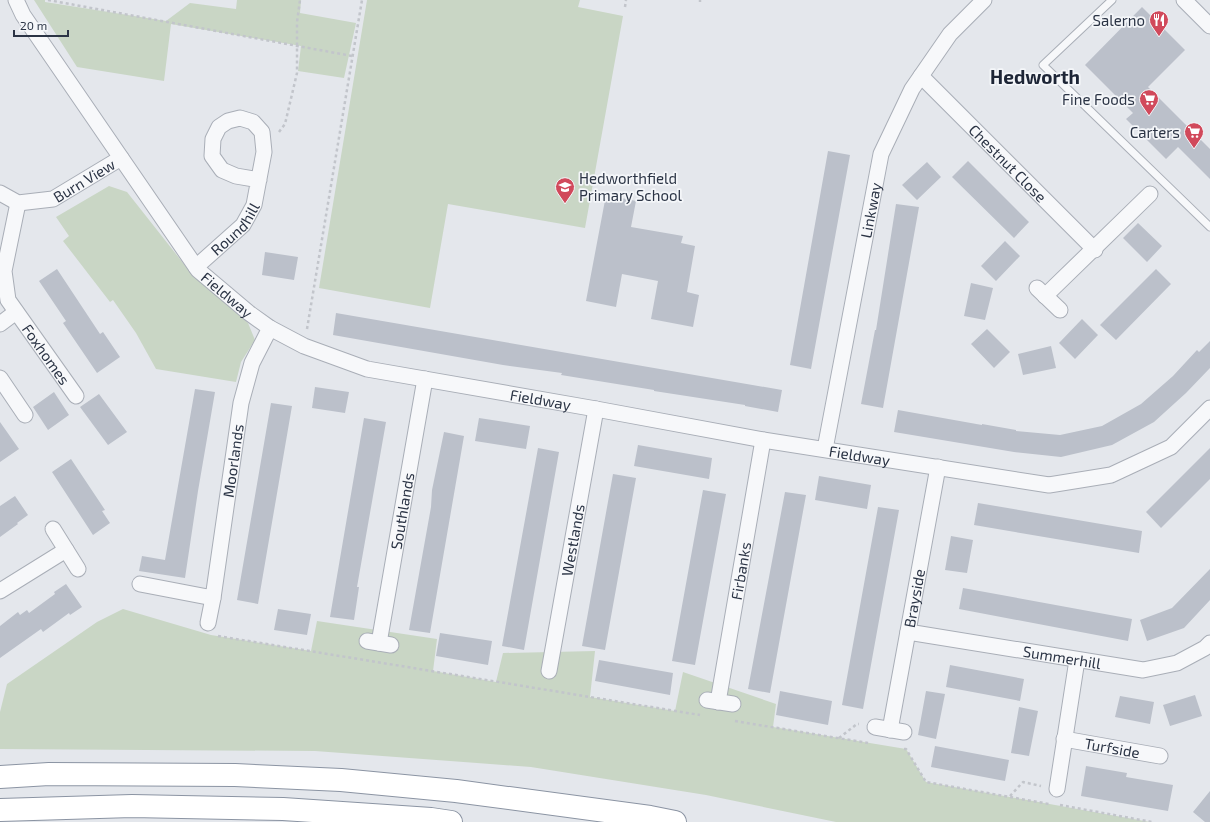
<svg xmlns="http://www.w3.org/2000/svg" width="1210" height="822" font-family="'Exo 2',sans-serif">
  <rect width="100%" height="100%" fill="#e4e7ec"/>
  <path fill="#c9d6c5" d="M34,0H45V2L166,21L190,3L236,9L237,0H301L300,13L356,23L344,78L298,71L301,46L171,24L164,81L77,67Z
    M367,0H580L578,7L623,16L585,228L448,204L430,308L319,288Z
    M109,186L127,192L191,273L248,323L255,340L241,362L236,382L156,369L136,333L113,300L110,302L63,241L69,236L56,217Z
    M123,609L211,635L311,651L317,621L437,639L433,671L496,682L503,653L595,651L590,697L675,711L683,672L776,704L773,727L906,749L926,782L1150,822H836L706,795L531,767L315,751L0,749V712L7,684L97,622Z"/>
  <path fill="#bbc0ca" d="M1142,7L1185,50L1148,87L1210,149V179L1178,147L1166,159L1126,119L1133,113L1085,65Z
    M828,151L850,155L811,369L790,365Z
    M968,161L1029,222L1014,238L952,177Z
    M927,162L941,177L917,200L902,185Z
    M606,195L636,201L631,227L683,236L681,243L695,246L687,292L699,295L693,327L651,319L658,281L622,274L616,307L586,301Z
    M896,204L919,207L883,408L861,404L875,330H876Z
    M1138,223L1162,246L1147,262L1123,238Z
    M1005,241L1020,256L996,281L981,266Z
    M265,252L298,257L294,280L262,275Z
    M57,269L100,334L103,332L120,357L97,373L63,323L66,321L39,281Z
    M1156,269L1171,284L1116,340L1100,325Z
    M971,283L993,288L985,320L964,316Z
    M336,313L782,390L778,412L745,406V405L654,391V390L561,375L562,373L503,365L333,335Z
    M1082,319L1098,335L1075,359L1059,343Z
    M987,329L1010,352L994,368L971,344Z
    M1210,341V368L1186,393L1154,422L1112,445L1061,457L1014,452L894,432L898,410L982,425V424L1016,430V431L1060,435L1102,426L1141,404L1173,376L1197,350L1199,352Z
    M1051,346L1056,368L1023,375L1018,354Z
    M315,387L349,392L345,413L312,408Z
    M195,389L215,392L198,491L185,578L139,571L142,556L165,560Z
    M54,392L69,415L48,430L33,407Z
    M99,394L127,432L108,445L80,407Z
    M271,403L292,406L258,604L237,600Z
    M364,418L386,422L357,587H359L354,620L330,617Z
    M479,418L530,426L526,449L475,441Z
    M0,422L19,449L0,462Z
    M444,432L464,436L430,633L409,630L431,507L432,490Z
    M638,445L712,458L709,479L634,466Z
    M538,448L559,452L524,650L502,646Z
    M1210,448V479L1161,528L1146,512Z
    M71,459L105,510L102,511L110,523L93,535L52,472Z
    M613,474L636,478L605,650L582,646Z
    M819,476L871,485L867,509L815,500Z
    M703,490L726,494L695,665L672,661Z
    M785,492L806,495L770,693L748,689Z
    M15,496L28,515L17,523L18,524L0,537V506Z
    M978,503L1142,531L1139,553L974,525Z
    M878,507L899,510L863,709L842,705Z
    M951,536L973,540L967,573L945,570Z
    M1210,569V600L1184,628L1147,641L1140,620L1172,608Z
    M66,584L82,607L70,615L69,613L43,632L41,629L0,658V626L18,612L20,615L27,610L29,613L55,594L54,592Z
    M963,588L1132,619L1128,641L959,609Z
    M278,609L311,614L307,635L274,630Z
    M440,633L492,641L488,665L436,656Z
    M599,660L673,673L670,695L595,681Z
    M950,665L1024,679L1020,701L946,687Z
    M780,691L832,701L828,725L776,715Z
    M926,691L945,694L936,739L918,735Z
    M1195,695L1202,716L1170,726L1163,705Z
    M1120,696L1154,702L1150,724L1115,717Z
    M1019,707L1038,711L1029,756L1011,753Z
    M935,746L1009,760L1005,781L931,767Z
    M1086,766L1127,773L1126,777L1173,785L1168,811L1081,796Z
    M1210,791V822H1205L1193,812Z"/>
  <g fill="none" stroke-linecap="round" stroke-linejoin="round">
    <g stroke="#a9aeb7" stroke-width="9">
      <path id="lane" d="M1112,0L1043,65L1210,227"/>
    </g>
    <g stroke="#a9aeb7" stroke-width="17">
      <g id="street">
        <path id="s1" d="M16,0L23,15L198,270L249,313L270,328L304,346L367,369L596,409L763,440L1049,485L1111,475L1171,447L1210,408"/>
        <path d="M1184,0L1210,26"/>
        <path id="s2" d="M921,76L1095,250"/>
        <path id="s3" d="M0,193L18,203L53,199L121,158"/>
        <path id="s4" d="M18,203L4,271L8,300L76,396"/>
        <path id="s5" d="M196,267L243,225L254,205L264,152L262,132L253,122L240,118L228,121L219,127L213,139L212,156L222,170L236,176L259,180"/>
        <path d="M1037,288L1060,310"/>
        <path d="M1045,296L1150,194"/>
        <path d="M0,324L16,312"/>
        <path d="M0,378L25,415"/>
        <path id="s6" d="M825,449L881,154L912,89L950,34L984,0"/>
        <path d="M53,529L78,569"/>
        <path id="s7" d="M140,584L213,598L241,403L252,363L270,328"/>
        <path d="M0,591L66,550"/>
        <path d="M208,623L213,598"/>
        <path id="s8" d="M908,632L1143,670L1177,663L1205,648L1210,643"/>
        <path d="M367,641L391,645"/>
        <path id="s9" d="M379,643L425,379"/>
        <path id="s10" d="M549,671L596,409"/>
        <path d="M707,700L733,704"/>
        <path id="s11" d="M718,702L763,440"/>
        <path d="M875,727L904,732"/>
        <path id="s12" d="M890,730L938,467"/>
        <path id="s13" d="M1064,739L1160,756"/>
        <path d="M1057,789L1077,660"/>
      </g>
    </g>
    <g stroke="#8b94a3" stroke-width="24">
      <path id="highway" d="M0,777L49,774L235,775L341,780L456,791L650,817L675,822
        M0,810L132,806L283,809L431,819L451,822"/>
    </g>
    <path stroke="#c2c5cb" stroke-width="2.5" stroke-dasharray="3 3" stroke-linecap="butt" d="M48,0L352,56
      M700,2V0
      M625,7L626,0
      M279,132L285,124L297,73V22L300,0
      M307,329L362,0
      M218,636L700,715
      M735,721L868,743
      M839,738L857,724H859
      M904,749H906L926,782L1049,804
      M1010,796L1023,782L1041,786
      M1060,805L1152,822"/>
    <use href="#lane" stroke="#f7f8fa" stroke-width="7"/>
    <use href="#street" stroke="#f7f8fa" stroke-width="15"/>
    <use href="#highway" stroke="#fff" stroke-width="22"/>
  </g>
  <defs>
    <g id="restaurant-pin" transform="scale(1)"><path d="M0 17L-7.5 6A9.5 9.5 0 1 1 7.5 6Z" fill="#d1495b" stroke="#f4f6f9"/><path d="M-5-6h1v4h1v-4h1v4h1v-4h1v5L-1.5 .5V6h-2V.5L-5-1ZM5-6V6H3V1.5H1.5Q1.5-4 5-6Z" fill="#fff"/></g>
    <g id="supermarket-pin" transform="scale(1)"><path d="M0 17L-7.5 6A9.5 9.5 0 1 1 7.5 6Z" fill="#d1495b" stroke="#f4f6f9"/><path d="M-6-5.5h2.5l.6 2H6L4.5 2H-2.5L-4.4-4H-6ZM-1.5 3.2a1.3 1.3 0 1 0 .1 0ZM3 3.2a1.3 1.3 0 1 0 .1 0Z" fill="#fff"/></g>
    <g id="school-pin" transform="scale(1)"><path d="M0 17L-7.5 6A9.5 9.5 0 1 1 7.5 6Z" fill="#d1495b" stroke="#f4f6f9"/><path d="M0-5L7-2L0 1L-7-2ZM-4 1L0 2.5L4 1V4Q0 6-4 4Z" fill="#fff"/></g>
  </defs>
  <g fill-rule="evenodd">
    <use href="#restaurant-pin" x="1159" y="20"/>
    <use href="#supermarket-pin" x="1149" y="99"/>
    <use href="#supermarket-pin" x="1194" y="132"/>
    <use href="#school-pin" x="565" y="187"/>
  </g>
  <g text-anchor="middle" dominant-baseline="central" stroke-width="3.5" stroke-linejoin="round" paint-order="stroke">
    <g font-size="15" fill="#2b3445" stroke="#f4f6f9" text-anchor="end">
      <text x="1145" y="20">Salerno</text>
      <text x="1135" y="99">Fine Foods</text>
      <text x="1180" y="132">Carters</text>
      <text x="579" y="178" text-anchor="start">Hedworthfield<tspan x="579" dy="17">Primary School</tspan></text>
    </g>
    <g font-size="15" fill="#2b3445" stroke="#f4f6f9">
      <text stroke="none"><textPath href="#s2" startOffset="123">Chestnut Close</textPath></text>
      <text stroke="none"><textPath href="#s3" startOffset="92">Burn View</textPath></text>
      <text stroke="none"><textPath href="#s6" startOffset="243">Linkway</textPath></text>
      <text stroke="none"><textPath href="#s5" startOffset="55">Roundhill</textPath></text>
      <text stroke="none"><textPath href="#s1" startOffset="364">Fieldway</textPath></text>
      <text stroke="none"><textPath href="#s4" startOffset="165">Foxhomes</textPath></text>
      <text stroke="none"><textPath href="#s1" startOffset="700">Fieldway</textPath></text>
      <text stroke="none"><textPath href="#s1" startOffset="1024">Fieldway</textPath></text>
      <text stroke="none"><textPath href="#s7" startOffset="213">Moorlands</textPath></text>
      <text stroke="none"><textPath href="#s9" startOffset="134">Southlands</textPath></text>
      <text stroke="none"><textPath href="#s10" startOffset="133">Westlands</textPath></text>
      <text stroke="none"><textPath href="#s11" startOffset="133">Firbanks</textPath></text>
      <text stroke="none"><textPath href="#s12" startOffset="134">Brayside</textPath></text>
      <text stroke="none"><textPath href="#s8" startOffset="156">Summerhill</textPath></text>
      <text stroke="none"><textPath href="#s13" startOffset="49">Turfside</textPath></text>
    </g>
    <g font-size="19" font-weight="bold" fill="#1d2536" stroke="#f4f6f9">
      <text x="1035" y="76">Hedworth</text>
    </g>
  </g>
  <path d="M14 30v6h54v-6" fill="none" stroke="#2b3445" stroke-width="2"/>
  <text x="20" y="30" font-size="12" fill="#2b3445" stroke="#f4f6f9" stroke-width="3" paint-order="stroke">20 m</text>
</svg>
